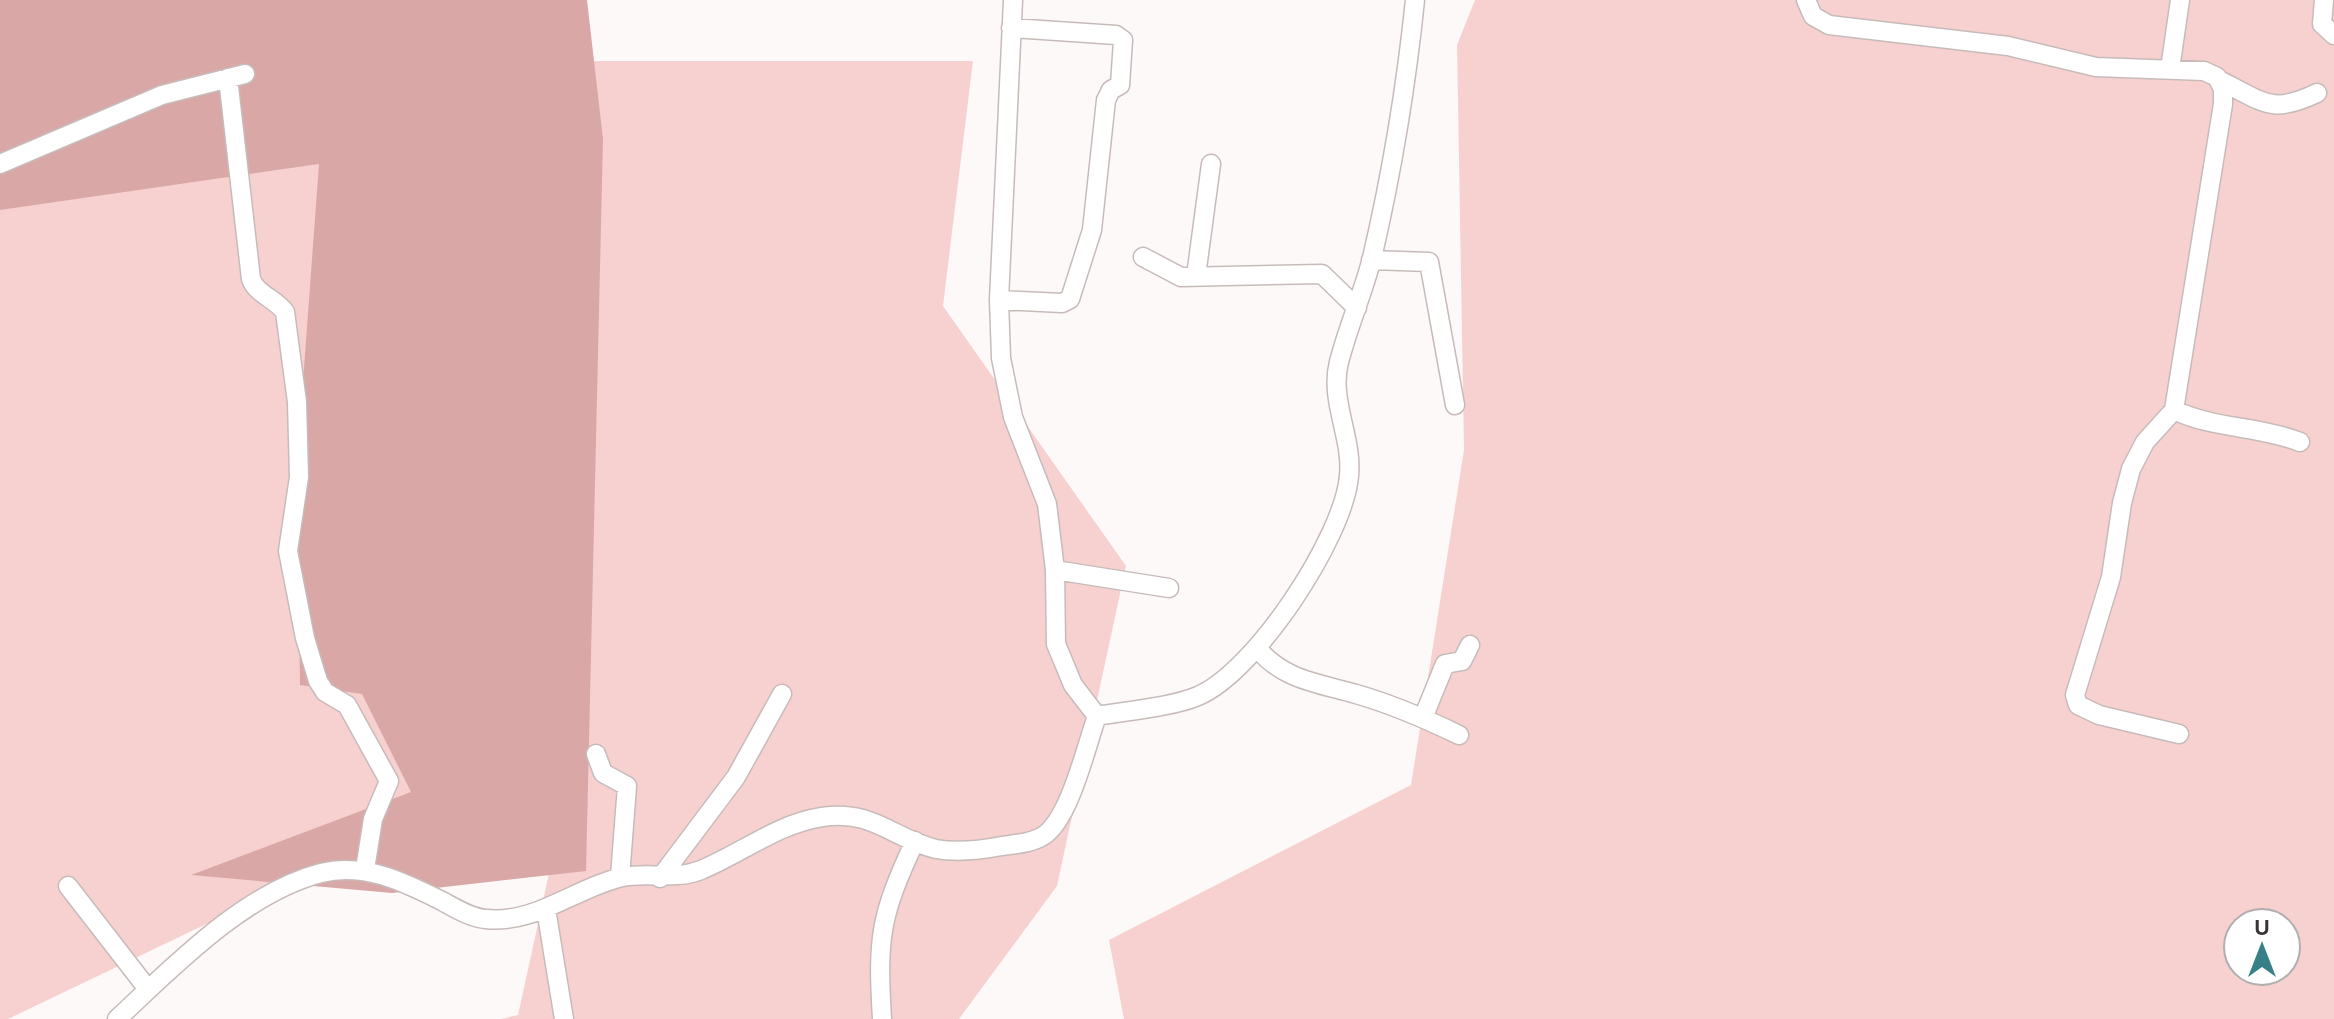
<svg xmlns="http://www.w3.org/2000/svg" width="2334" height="1019" font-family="Figtree,sans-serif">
  <rect width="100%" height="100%" fill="#fef9f9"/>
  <path fill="#f7d1d0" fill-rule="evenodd" d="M1475,0H2334V1019H1124L1109,940L1411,785L1464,450L1457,45ZM2238,923H2286V971H2238Z
    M344,22L451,819L294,882L8,1019H0V115Z
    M530,61H973L943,306L1126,566L1057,886L959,1019H501L518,1015L560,823Z"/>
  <path fill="#d9a8a6" d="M0,0H587L603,139L586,871L392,893L191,875L411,792L362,694L300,685L297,463L319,164L0,210Z"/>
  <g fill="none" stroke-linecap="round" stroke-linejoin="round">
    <g stroke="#c7bbba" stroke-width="21">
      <path id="street" d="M1806,0L1813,16L1829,25L2008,46L2096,67L2204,71L2217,77L2223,89V104L2174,410C2214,429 2259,426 2300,442
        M2324,0L2322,24L2334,35
        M2170,69L2180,0
        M228,78L251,279C257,295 275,298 285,312L297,402L299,477L288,551L305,638L318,681L325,692L347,705L389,781L373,819L365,869
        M2221,81C2264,102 2271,115 2317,93
        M0,164L162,95L245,74
        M1143,257L1181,277L1322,274L1357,308
        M1371,260L1429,262L1455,405
        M1196,276L1211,164
        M999,300L1062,303L1070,299L1092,230L1106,100L1111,90L1120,85L1123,40L1116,35L1011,28
        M2174,410L2145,442L2131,469L2122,503L2111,577L2075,695L2078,705L2099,715L2179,734
        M1055,570L1169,588
        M1257,648C1283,680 1318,683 1356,694C1391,704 1426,719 1459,735
        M1097,716C1126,711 1172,707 1198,696C1255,672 1344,537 1349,476C1353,438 1329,400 1339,362C1348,327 1363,293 1372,258C1392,172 1406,88 1415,0
        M1423,718L1445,664L1462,661L1470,645
        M596,754L603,773L627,786L620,877
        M660,878L736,777L782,694
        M68,886L147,988
        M546,909L564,1019
        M117,1019C174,966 244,893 321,873C364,862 404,882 442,901C455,908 471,918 486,919C534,924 573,890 618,878C645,871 673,881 701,870C742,853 777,824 822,817C873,809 893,839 936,849C958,853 981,850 1002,846C1016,844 1032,843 1043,836C1070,819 1086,746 1097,716L1073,685L1056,644L1055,570L1047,504L1013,417L1001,358L999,300L1013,0
        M882,1019C877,937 880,916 915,841"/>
    </g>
    <use href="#street" stroke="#fff" stroke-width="18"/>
  </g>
  <g transform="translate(2262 947)"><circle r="38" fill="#ffffff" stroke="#b0aeae" stroke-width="2"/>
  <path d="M0-6L14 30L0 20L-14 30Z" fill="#388088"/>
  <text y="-12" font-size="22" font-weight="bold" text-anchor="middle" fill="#393434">U</text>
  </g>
</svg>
